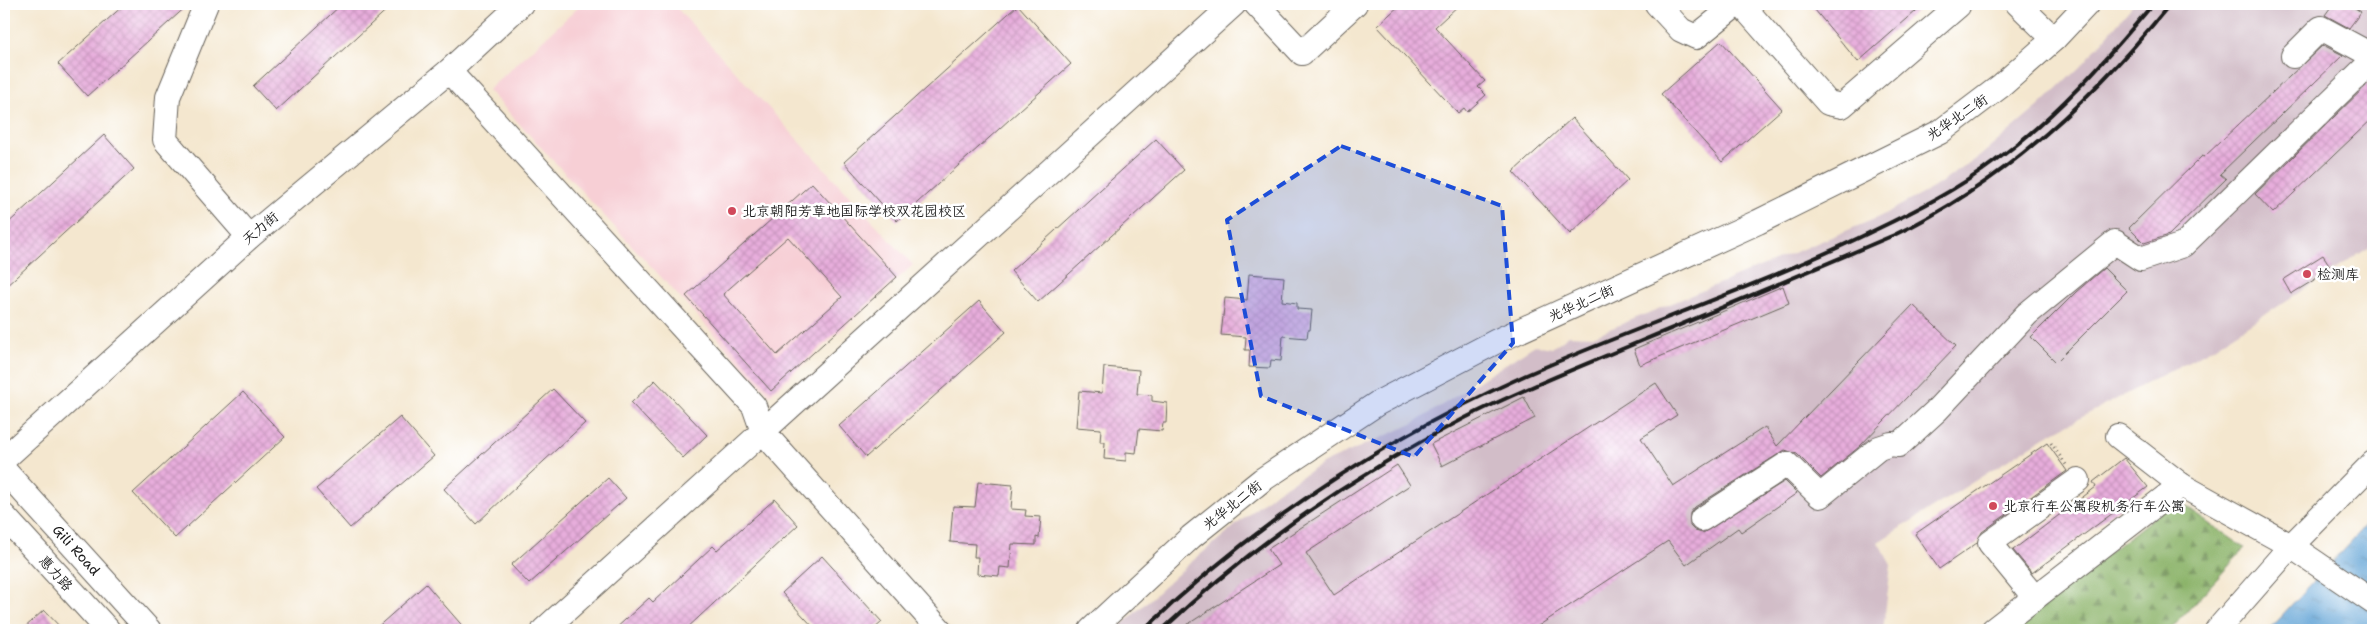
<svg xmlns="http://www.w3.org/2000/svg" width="2377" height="634" font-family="'Shantell Sans','LXGW WenKai TC',sans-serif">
  <defs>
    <pattern id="forest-firs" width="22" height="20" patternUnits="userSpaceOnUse" patternTransform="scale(1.25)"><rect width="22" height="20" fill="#8bb369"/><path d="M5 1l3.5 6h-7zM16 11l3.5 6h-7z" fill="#719156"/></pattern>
    <pattern id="water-ripples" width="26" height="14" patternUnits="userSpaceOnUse" patternTransform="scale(1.25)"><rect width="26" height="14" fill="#61a3d5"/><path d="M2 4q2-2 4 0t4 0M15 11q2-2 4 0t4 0" fill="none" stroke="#4f84ac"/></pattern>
    <pattern id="building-cross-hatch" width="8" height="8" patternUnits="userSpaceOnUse" patternTransform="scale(1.25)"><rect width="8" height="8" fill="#e7addc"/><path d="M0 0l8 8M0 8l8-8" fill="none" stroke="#c694bc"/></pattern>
  </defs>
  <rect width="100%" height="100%" fill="#fff"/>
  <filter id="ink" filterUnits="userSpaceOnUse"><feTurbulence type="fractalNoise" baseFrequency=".02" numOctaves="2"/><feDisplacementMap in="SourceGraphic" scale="10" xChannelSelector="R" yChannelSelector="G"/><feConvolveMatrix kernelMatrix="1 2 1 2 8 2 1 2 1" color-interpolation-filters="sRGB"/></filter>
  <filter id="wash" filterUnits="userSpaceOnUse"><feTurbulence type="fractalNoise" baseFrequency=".0096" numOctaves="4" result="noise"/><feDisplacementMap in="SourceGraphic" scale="20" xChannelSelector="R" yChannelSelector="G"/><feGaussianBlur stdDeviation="1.12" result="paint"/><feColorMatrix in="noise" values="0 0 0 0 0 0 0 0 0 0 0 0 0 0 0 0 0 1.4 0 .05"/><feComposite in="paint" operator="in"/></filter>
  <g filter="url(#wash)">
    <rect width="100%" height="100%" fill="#f4e7cf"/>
    <path fill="#f7cfd5" d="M582,4H673L913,265L770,395L488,90Z"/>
    <path fill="#d2bdc8" d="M2134,4H2373V245L2206,352L2046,436L1878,542L1891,565L1883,630H1116L1189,564L1277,491L1324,463L1414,423L1535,345L1552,348L1569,335L1593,336L1877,218L1933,188L1979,157L2038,107L2083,64Z"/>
    <path fill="url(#forest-firs)" stroke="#546842" d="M2176,500L2245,548L2170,630H2010Z"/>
    <path fill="url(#water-ripples)" stroke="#3e6078" d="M2373,518V630H2268Z"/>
    <g id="blocks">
      <path fill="url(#building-cross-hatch)" fill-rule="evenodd" d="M125,4H189L87,96L58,64Z
        M342,4H393L276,111L253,86Z
        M1401,4H1460L1435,27L1485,81L1478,87L1486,95L1467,112L1464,108L1458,113L1377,26Z
        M1810,4H1924L1858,62Z
        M2333,4H2349L2361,12L2349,28L2325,15Z
        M1018,5L1071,64L897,221L844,162Z
        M1721,41L1782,109L1722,162L1661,94Z
        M2323,45L2343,55L2220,174L2226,179L2169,235L2144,243L2129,228L2202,156L2204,157Z
        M2373,79V118L2273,213L2255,194Z
        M1572,118L1628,180L1570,234L1513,172Z
        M104,135L134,169L4,288V227Z
        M1156,139L1184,170L1038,302L1011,271Z
        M812,183L897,277L771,391L686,296ZM788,237L842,297L777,355L723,294Z
        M2323,255L2332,269L2291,294L2283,280Z
        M2104,268L2127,291L2056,362L2031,337L2076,292Z
        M1249,274L1284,277L1282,301L1297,303V309L1312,310L1310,330H1308L1307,338L1283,336L1281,361L1271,360L1270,368L1249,367L1250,350H1245L1246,337L1221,335L1225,298L1247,300Z
        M1783,286L1789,303L1640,365L1634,349Z
        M979,301L1006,332L866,457L839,426Z
        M1913,305L1956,346L1859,447L1821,478L1797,454L1785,450L1695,507L1690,513V526L1695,531L1703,533L1785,481L1797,493L1741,532L1738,528L1686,565L1668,541L1532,630H1179L1279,565L1268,549L1397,465L1410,485L1306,553L1334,595L1656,383L1677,415L1641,438L1673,486L1765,427L1777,446Z
        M1104,367L1139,370L1137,394L1152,395V401L1167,403L1166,423H1163L1162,431L1139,429L1136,453L1126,452V461L1104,459L1105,442H1100L1101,429L1076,427L1079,391L1102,393Z
        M655,380L707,435L683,458L631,403Z
        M553,389L585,423L476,524L444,489Z
        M243,392L285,437L175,538L133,493Z
        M1524,397L1535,418L1442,466L1431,444Z
        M400,417L434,456L350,528L316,489Z
        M2047,443L2067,471L1982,532L1977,543L1939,569L1915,534Z
        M2124,458L2148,487L2032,573L2013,550L2096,487L2093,482Z
        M608,478L626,498L529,584L511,565Z
        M978,482L1013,485L1011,509L1026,510L1025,516L1041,517L1039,538L1036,537V545L1012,544L1010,568L1000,567L999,576L977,574L978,557H974L975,544L950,542L953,506L975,507Z
        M775,499L798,525L685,630H614L649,598L653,602L713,546L717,550Z
        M822,556L882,622L873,630H816L782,593Z
        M426,584L466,630H374Z
        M44,610L63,630H22Z"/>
    </g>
  </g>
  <g filter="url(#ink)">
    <use href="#blocks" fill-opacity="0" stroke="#68635b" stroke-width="1"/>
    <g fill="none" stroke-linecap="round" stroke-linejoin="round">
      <g stroke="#68635b" stroke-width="26">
        <g id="minor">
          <path d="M206,4L168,97L165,140L249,237"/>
          <path d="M1256,4L1302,53L1355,4"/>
          <path d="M1657,4L1681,30L1696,37L1737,4"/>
          <path d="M1741,4L1828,103L1842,106L1958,6L1956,4"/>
          <path d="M2018,4L2054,39"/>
          <path d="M2293,56L2321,28L2373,56"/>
          <path d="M449,71L754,406L763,432L940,630"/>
          <path d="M2118,436L2181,485L2291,546L2373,602"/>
          <path d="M4,459L249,237L449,71L521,4"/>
          <path id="s1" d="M4,470L149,630"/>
          <path d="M4,516L108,630"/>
          <path d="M1702,519L1787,464L1820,496L1879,448L1891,444L1899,445L1936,411L2027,314L2115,242L2141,259L2183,245L2373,60"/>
          <path d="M2035,598L1990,543L2078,480"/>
          <path d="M544,630L1234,4"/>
          <path d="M1091,630L1191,537L1262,480L1378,403L1497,341L1758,222L1940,132L2002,85L2054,39L2087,4"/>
          <path d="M1993,630L2181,485"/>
          <path d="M2217,630L2291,546L2373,463"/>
        </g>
      </g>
      <path stroke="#68635b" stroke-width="3" stroke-dasharray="1 4" stroke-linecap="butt" d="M2051,443L2067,466"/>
      <use href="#minor" stroke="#fff" stroke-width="24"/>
      <path stroke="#1c1c1c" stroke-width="4" d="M1144,630C1254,524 1384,439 1524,376C1640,325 1761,286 1875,230C1917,210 1958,189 1995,161C2055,118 2106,60 2153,4
        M1162,630C1251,546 1356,474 1465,418C1520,390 1577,368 1634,344C1721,308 1808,272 1894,235C2004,183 2094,98 2170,4"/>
    </g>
  </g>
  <path fill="#1d4ed8" fill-opacity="0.2" stroke="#1d4ed8" stroke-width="4" stroke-dasharray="10 6" stroke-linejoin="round" d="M1341,146L1502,206L1513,343L1414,457L1261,396L1227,220Z"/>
  <g fill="#d1495b" stroke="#fff" stroke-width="2">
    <circle cx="732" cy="211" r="5"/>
    <circle cx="2307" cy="274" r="5"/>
    <circle cx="1993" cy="506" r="5"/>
  </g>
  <g text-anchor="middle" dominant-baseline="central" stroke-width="5" stroke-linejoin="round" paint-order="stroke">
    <g font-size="14" fill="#1c1c1c" stroke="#fff">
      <text transform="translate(1957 117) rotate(-34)">光华北二街</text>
      <text transform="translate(260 228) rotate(-40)">天力街</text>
      <text transform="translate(1581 303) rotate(-24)">光华北二街</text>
      <text transform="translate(1232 505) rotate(-38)">光华北二街</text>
      <text stroke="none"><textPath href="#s1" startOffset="108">Gili Road</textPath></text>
      <text transform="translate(56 573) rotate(48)">惠力路</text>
    </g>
    <g font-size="14" fill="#1c1c1c" stroke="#fff" text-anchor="start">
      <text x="742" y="211">北京朝阳芳草地国际学校双花园校区</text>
      <text x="2317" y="274">检测库</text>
      <text x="2003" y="506">北京行车公寓段机务行车公寓</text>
    </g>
  </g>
  <rect width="2377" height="634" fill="none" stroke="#fff" stroke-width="20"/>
</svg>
